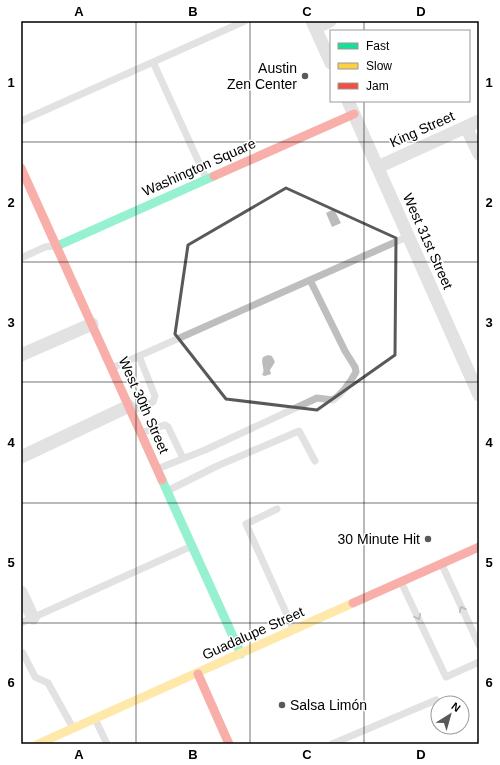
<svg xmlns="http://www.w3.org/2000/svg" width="500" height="765" font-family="Helvetica,sans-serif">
  <rect width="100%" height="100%" fill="#fff"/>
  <path fill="#bcbcbc" d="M334,209L341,223L332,227L326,213Z
    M268,355L272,356L275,362L270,370L271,374L265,376L262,375C266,369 260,364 263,357Z"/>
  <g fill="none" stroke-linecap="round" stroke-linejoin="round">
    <path stroke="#bebebe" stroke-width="7" d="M153,62L206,178
      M21,121L245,21
      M21,258L45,247L55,246
      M112,368L409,236
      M131,411L153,402L155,396L139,356
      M141,433L165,425L168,427L183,458
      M157,469L205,450L317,398L333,400C342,394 351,381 356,372L355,367L345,351L310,280
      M167,491L217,466L299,431L315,461
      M277,509L246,524L293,628
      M442,565L479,645
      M402,584L446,677L479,662
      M21,623L192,546
      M23,653L35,677L48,683L72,726
      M96,721L107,744
      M332,744L436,700"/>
    <path stroke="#bebebe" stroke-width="13" d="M312,21L331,63
      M315,28L330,21
      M348,101L479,395
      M466,127L479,154
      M378,167L479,121
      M21,355L92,324
      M21,457L129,406
      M21,592L33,618"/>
    <path stroke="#16e098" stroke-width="9" d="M57,246L214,176
      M162,480L241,654"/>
    <path stroke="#ffcf43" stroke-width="9" d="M38,744L353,603"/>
    <path stroke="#f24e42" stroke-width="9" d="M21,168L162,480
      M214,176L354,114
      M353,603L479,547
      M198,674L229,744"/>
  </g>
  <defs><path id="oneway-chevron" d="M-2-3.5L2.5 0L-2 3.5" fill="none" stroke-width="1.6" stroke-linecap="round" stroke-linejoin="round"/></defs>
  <g stroke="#686868">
    <use href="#oneway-chevron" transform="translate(462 609) rotate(-115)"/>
    <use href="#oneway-chevron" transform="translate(418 617) rotate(65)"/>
  </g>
  <path d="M0 0H500V765H0ZM286,188L396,238L395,355L317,410L226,399L175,334L188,245Z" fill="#fff" fill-opacity=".55" fill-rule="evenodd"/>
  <path fill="none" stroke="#595959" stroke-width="3" stroke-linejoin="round" d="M286,188L396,238L395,355L317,410L226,399L175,334L188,245Z"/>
  <path fill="none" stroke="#000" stroke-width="1" stroke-opacity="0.55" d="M136,21V744M250,21V744M364,21V31M364,101V744M21,142H479M21,262H479M21,382H479M21,503H479M21,623H479"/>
  <g fill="#595959" stroke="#fff" stroke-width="1.5">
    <circle cx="305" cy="76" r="4"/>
    <circle cx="428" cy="539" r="4"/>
    <circle cx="282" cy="705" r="4"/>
  </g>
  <g text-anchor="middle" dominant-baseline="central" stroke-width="3" stroke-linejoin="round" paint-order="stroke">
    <g font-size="14" fill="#000" stroke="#fff" text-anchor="end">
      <text x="297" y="68">Austin<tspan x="297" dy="16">Zen Center</tspan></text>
      <text x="420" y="539">30 Minute Hit</text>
      <text x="290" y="705" text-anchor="start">Salsa Limón</text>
    </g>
    <g font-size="14" fill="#000" stroke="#fff">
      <text transform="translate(422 129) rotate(-24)">King Street</text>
      <text transform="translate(199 167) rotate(-24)">Washington Square</text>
      <text transform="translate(428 241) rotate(66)">West 31st Street</text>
      <text transform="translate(144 405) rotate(66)">West 30th Street</text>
      <text transform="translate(253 633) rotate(-24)">Guadalupe Street</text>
    </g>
  </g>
  <rect width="500" height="765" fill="none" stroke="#ffffff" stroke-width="44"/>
  <rect x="330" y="30" width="140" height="72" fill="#ffffff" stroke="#999999"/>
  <rect x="338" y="43" width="20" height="6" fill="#16e098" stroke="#999999"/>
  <text x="366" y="50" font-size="12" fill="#000000">Fast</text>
  <rect x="338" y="63" width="20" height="6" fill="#ffcf43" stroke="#999999"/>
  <text x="366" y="70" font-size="12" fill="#000000">Slow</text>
  <rect x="338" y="83" width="20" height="6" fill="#f24e42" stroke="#999999"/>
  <text x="366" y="90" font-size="12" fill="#000000">Jam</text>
  <g transform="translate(450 715) rotate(37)"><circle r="19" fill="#ffffff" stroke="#999999"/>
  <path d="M0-3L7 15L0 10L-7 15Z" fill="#595959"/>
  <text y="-6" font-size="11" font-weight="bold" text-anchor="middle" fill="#000000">N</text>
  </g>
  <rect x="22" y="22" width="456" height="721" fill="none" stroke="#000" stroke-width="1.5"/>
  <g font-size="13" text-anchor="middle" font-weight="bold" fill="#000">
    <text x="79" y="16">A</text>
    <text x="193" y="16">B</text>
    <text x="307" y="16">C</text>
    <text x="421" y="16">D</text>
    <text x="11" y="87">1</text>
    <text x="489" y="87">1</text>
    <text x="11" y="207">2</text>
    <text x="489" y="207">2</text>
    <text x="11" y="327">3</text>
    <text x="489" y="327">3</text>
    <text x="11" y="447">4</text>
    <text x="489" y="447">4</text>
    <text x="11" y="567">5</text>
    <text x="489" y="567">5</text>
    <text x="11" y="687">6</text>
    <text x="489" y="687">6</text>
    <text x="79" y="759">A</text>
    <text x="193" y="759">B</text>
    <text x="307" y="759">C</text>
    <text x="421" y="759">D</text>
  </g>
</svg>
